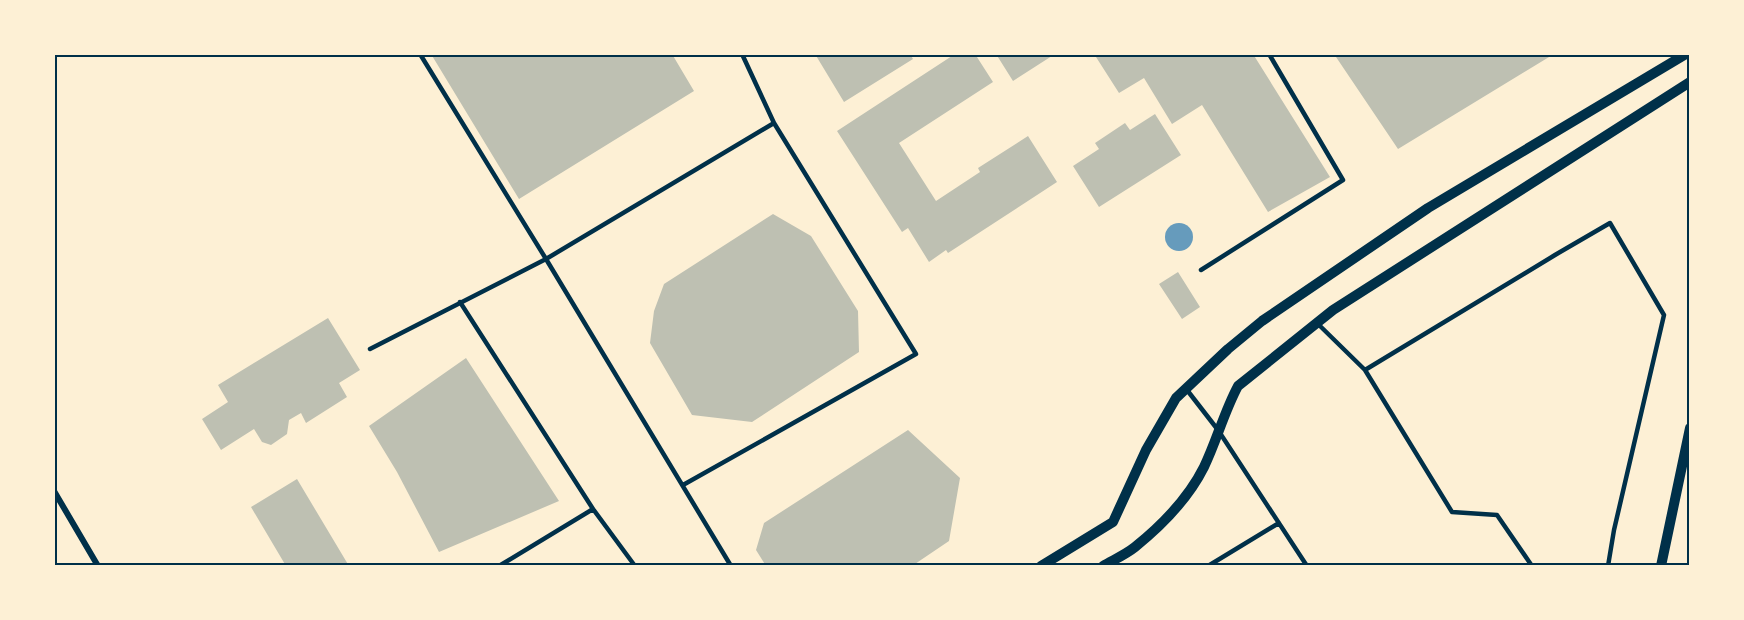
<svg xmlns="http://www.w3.org/2000/svg" width="1744" height="620" font-family="Arial,sans-serif">
  <rect width="100%" height="100%" fill="#fdf0d5"/>
  <path fill="#669bbc" d="M1165 237a14 14 0 1 1 28 0a14 14 0 1 1-28 0Z"/>
  <path fill="#bec0b2" d="M431,54H672L694,91L519,199Z
    M815,54H910L913,59L844,102Z
    M955,54H975L993,82L899,143L936,201L980,172L978,168L1028,136L1057,182L948,253L946,250L929,262L908,228L902,232L837,131Z
    M996,54H1055L1013,81Z
    M1102,54H1253L1330,177L1268,212L1202,105L1172,124L1144,78L1119,93L1096,57Z
    M1334,54H1554L1398,149Z
    M1155,114L1181,155L1099,207L1073,166L1099,149L1095,143L1125,123L1130,130Z
    M773,214L811,236L858,311L859,352L752,422L692,415L650,343L654,311L664,284Z
    M1178,272L1200,307L1182,319L1159,284Z
    M328,318L360,370L339,383L347,397L306,423L301,413L289,420L287,434L271,445L262,442L254,429L221,450L202,419L228,402L218,385Z
    M466,358L559,501L439,552L397,472L369,426Z
    M908,430L960,478L949,541L912,566H766L756,550L764,523Z
    M297,479L349,566H286L251,507Z"/>
  <g fill="none" stroke-linecap="round" stroke-linejoin="round">
    <path stroke="#003049" stroke-width="4.5" d="M420,54L546,259L774,123
      M1201,270L1343,180L1269,54
      M460,302L593,509
      M1318,324L1365,370L1452,512L1497,515L1532,566
      M370,349L546,259L731,566
      M1365,370L1555,255L1610,223L1664,315L1614,530L1608,566
      M1187,390L1218,430L1307,566
      M683,485L916,354L774,123L742,54
      M499,566L593,509L635,566
      M1208,566L1279,523"/>
    <path stroke="#003049" stroke-width="6" d="M54,491L98,566"/>
    <path stroke="#003049" stroke-width="10" d="M1041,566L1113,522L1146,450L1176,398L1228,349L1262,321L1428,208L1686,54
      M1103,566C1113,560 1125,555 1135,547C1161,526 1189,497 1204,467C1217,440 1224,412 1238,386L1333,310L1690,82
      M1661,566L1690,428"/>
  </g>
  <rect width="1744" height="620" fill="none" stroke="#fdf0d5" stroke-width="111"/>
  <rect x="56" y="56" width="1632" height="508" fill="none" stroke="#003049" stroke-width="2"/>
</svg>
